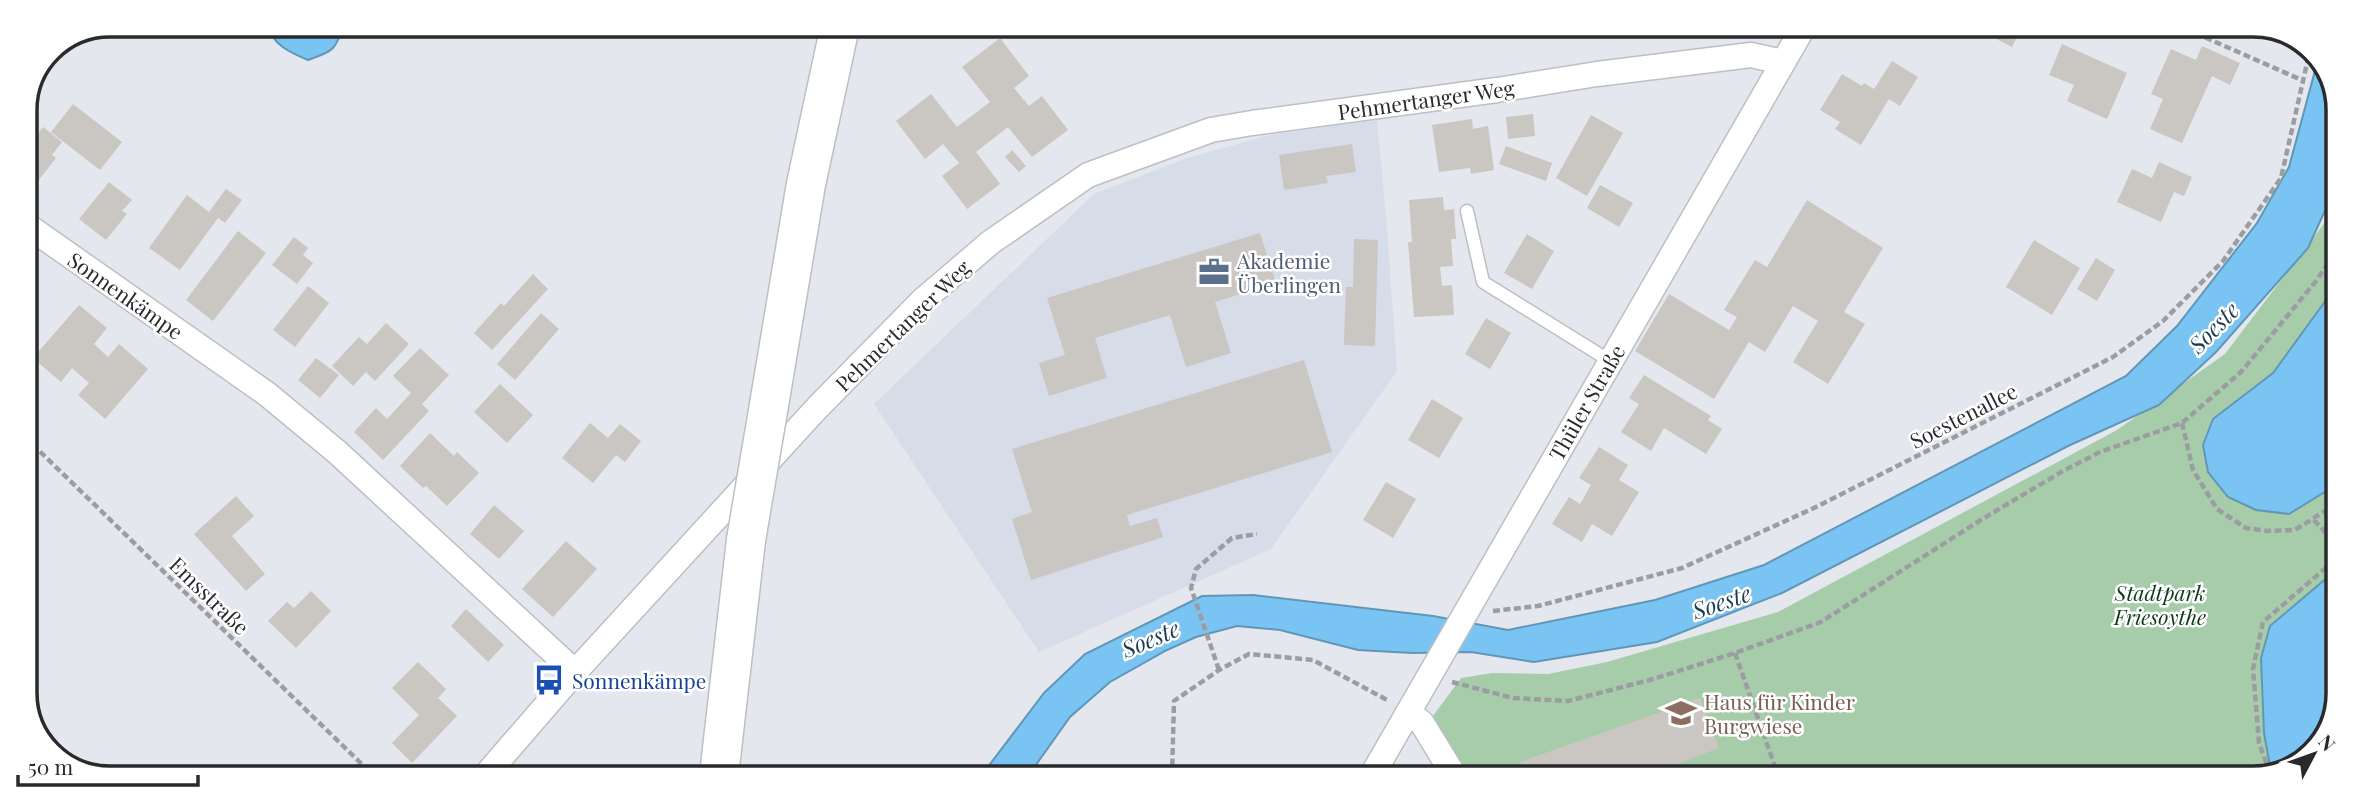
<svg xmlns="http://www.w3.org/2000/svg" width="2363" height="803" font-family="'Playfair Display',serif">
  <rect width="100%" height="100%" fill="#e4e7ed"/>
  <path fill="#d6dce8" d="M1377,120L1387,229L1397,371L1271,549L1039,652L874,404L1094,194L1187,158L1270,135Z"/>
  <path fill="#a6cca9" d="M2338,195L2334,720L2305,761L2254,778L1468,777L1433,716L1461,678L1492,673L1548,674L1607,662L1778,612L2117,430L2225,354L2329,217Z"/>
  <path fill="#7ac4f3" stroke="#6296b7" stroke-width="2" d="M268,25H344C335,51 333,51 308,60C291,53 271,44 268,25Z
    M2319,56L2338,104V182L2308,248L2216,352L2159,405L2068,446L1782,593L1657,642L1534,662L1471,652L1412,653L1358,650L1280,630L1237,626L1196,637L1167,650L1110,682L1070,717L1028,776H981L1044,693L1085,654L1202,596L1253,595L1433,616L1508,630L1655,600L1764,565L2126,376L2177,326L2257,223L2289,167Z
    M2337,285L2336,482L2328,490L2289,514L2256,510L2228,497L2208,472L2203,445L2213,419L2273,373Z
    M2335,571L2334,720L2305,761L2274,771L2270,766L2264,733L2261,658L2270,626Z"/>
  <path fill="#cac6c1" d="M1975,28H2021L2012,47Z
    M1000,38L1029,76L1014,88L1029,106L1042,96L1068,130L1032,157L1008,127L976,152L1000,184L967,209L942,176L959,163L943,144L925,159L896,121L931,94L957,127L990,102L962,67Z
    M2062,44L2127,73L2107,119L2067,101L2074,85L2049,75Z
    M2202,46L2240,63L2230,85L2212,76L2182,143L2150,129L2163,99L2151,94L2171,49L2196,60Z
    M1892,61L1918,77L1900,106L1889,99L1861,145L1835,129L1840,122L1820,110L1842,74L1862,86L1864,83L1874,89Z
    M73,104L122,142L100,170L51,132Z
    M1533,114L1535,136L1508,139L1506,117Z
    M1591,115L1623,133L1587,196L1556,178Z
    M1472,119L1473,129L1488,126L1494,170L1471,174L1470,168L1439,172L1432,125Z
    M43,127L62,142L52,155L56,158L31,190L25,185V144L30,138L33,140Z
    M1352,144L1356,172L1326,176L1328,183L1284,190L1279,155Z
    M1506,146L1552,163L1546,181L1499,164Z
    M1012,150L1026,166L1019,172L1005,157Z
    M2159,162L2192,177L2184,196L2174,192L2161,222L2117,202L2132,169L2152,178Z
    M109,182L132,200L122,211L127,214L106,240L79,219Z
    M1600,185L1633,203L1619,227L1587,208Z
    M226,189L242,200L225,223L218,218L180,270L149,248L187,195L209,212Z
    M1443,197L1444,210L1454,209L1456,239H1451L1453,266L1440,267L1442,286L1452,285L1454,315L1414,317L1408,242H1412L1409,200Z
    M1807,200L1883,248L1844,312L1865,324L1828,384L1793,362L1818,321L1793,306L1765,352L1749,342L1714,399L1635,351L1669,294L1729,330L1737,317L1724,310L1755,260L1767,267Z
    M238,231L266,253L213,321L186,300Z
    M1260,233L1276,283L1215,302L1231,353L1186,367L1170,315L1095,338L1107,378L1049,396L1039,363L1065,355L1047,298Z
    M1527,234L1554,251L1532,289L1504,273Z
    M294,237L308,248L303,255L313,263L297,284L272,265Z
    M1354,239L1378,240L1375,346L1344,345L1346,287H1353Z
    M2034,240L2080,268L2052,315L2006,287Z
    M2096,258L2115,270L2097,301L2077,289Z
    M533,274L548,289L492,350L474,333L501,303L504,306Z
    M308,286L329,303L295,347L273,330Z
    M79,305L107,328L94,344L108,357L119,344L148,369L105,419L78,395L89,383L72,368L61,382L33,358Z
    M541,313L559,329L515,380L497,364Z
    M1486,318L1511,333L1490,369L1465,354Z
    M386,323L409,344L375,381L366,372L353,386L332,366L359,337L367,344Z
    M420,348L449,375L422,404L429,411L383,460L354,432L376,408L387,419L411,393L393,376Z
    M316,358L339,375L320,398L298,380Z
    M1304,360L1332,452L1127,515L1130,526L1157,518L1163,537L1031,580L1012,519L1032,512L1012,449Z
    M1644,375L1711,416L1708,420L1722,429L1706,454L1664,428L1651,451L1621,432L1639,404L1629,398Z
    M500,384L533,415L507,443L474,412Z
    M1432,399L1463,418L1439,458L1408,440Z
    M590,423L608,438L620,424L641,441L625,462L616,455L593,483L562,458Z
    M430,433L454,456L457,452L479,473L447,506L426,486L423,488L400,466Z
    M1599,447L1628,465L1619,480L1639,492L1612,536L1592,524L1582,542L1552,524L1569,497L1580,504L1591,485L1579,478Z
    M1386,482L1416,499L1393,538L1363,520Z
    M236,496L254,516L232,536L265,574L246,591L194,534Z
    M494,505L524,531L499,559L470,534Z
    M566,541L597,569L553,617L522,589Z
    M311,591L331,611L296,648L268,621L287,602L294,608Z
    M466,609L504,645L488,662L451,626Z
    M418,662L446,689L438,698L457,716L412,763L392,743L419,715L392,688Z
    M1700,698L1719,748L1644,777H1526L1520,762Z"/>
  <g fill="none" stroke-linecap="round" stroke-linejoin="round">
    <g stroke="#bcbfc4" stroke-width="15">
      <path id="lane" d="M1467,211L1483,282L1610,361"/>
    </g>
    <g stroke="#bcbfc4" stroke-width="27">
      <path id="street" d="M25,224L267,394L337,452L575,672
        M1408,712L1422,723L1455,777
        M486,775L575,672L817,408L923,300L991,242L1088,175L1211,130L1252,123L1497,90L1597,74L1751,55L1783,62
        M1371,777L1803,28"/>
    </g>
    <g stroke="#bcbfc4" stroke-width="41">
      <path id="highway" d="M770,399L806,184L840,26
        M719,775L746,540"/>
    </g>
    <path stroke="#9b9da2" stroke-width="4.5" stroke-dasharray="7 3.5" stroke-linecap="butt" d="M2186,29L2304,81
      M2182,423L2193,470L2217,509L2246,528L2267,531L2295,530L2336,504
      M25,437L373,775
      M2314,520L2335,543
      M1493,611L1538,606L1682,568L1814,508L2113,357L2163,321L2223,261L2281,178L2310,50
      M1735,653L1779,778
      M1219,670L1191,588L1196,569L1232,538L1257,534
      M1452,682L1513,698L1568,701L1650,680L1735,653L1821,622L1984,518L2063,471L2100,452L2182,423L2241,372L2317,280L2337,250
      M2270,773L2259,743L2253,669L2263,622L2335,560
      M1172,776L1174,701L1219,670L1249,654L1313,660L1389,701"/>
    <use href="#lane" stroke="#fff" stroke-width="12"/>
    <use href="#street" stroke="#fff" stroke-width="24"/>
    <use href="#highway" stroke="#fff" stroke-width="38"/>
    <g stroke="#bcbfc4" stroke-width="41" stroke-linecap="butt">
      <path id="highway-bridge" d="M746,540L770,399"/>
    </g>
    <use href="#highway-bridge" stroke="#fff" stroke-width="38"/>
  </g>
  <defs>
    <g id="office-bare" transform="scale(2.415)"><path d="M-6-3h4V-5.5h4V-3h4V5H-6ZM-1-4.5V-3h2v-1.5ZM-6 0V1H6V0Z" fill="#5c6f8a" stroke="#fff" stroke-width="2.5" paint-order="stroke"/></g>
    <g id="bus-bare" transform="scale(2.415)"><path d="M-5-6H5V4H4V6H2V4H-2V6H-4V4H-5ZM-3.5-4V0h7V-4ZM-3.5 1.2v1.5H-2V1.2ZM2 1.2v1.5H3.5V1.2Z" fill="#1a4fb4" stroke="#fff" stroke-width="2.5" paint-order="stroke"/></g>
    <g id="school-bare" transform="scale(2.415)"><path d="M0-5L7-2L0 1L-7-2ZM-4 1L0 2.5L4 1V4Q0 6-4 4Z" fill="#8d6e63" stroke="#fff" stroke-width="2.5" paint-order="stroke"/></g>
  </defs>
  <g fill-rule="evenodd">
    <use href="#office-bare" x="1214" y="272"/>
    <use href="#bus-bare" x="549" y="680"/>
    <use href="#school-bare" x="1681" y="713"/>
  </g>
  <g text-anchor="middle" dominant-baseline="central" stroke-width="5" stroke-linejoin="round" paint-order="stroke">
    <g font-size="21" fill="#292a2c" stroke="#fff">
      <text transform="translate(1426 99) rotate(-8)">Pehmertanger Weg</text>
      <text transform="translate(126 295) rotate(35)">Sonnenkämpe</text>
      <text transform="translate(902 325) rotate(-44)">Pehmertanger Weg</text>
      <text transform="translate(1586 402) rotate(-60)">Thüler Straße</text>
      <text transform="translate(1963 415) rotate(-27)">Soestenallee</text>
      <text transform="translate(210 595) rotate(44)">Emsstraße</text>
    </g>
    <g font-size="21" fill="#4e5e75" stroke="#fff" text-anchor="start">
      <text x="1237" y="260">Akademie<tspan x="1237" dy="24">Überlingen</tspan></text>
    </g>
    <g font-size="21" font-style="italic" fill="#0e3a17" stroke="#fff">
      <text x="2160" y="592">Stadtpark<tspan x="2160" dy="24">Friesoythe</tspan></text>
    </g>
    <g font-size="21" fill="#164399" stroke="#fff" text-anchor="start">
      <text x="572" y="680">Sonnenkämpe</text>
    </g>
    <g font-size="21" fill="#785e54" stroke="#fff" text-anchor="start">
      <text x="1704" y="701">Haus für Kinder<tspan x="1704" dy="24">Burgwiese</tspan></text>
    </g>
    <g font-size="23" font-style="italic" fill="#1c3d51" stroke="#fff">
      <text transform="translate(2213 327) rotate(-46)">Soeste</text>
      <text transform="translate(1721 601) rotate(-19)">Soeste</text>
      <text transform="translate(1150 638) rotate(-23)">Soeste</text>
    </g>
  </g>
  <path d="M0 0H2363V803H0ZM110 37H2253A73 73 0 0 1 2326 110V693A73 73 0 0 1 2253 766H110A73 73 0 0 1 37 693V110A73 73 0 0 1 110 37Z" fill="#fff" fill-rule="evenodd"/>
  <path fill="none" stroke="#292a2c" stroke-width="3.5" d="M110 37H2253A73 73 0 0 1 2326 110V693A73 73 0 0 1 2253 766H110A73 73 0 0 1 37 693V110A73 73 0 0 1 110 37Z"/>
  <g transform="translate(2314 754) rotate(49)" stroke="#ffffff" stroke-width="5" paint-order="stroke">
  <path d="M0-5L12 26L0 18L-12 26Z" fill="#292a2c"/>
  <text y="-10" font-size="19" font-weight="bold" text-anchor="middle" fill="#292a2c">N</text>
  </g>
  <path d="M18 775v10h180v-10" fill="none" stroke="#292a2c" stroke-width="3.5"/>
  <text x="28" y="775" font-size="21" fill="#292a2c" stroke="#ffffff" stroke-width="5" paint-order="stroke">50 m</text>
</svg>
